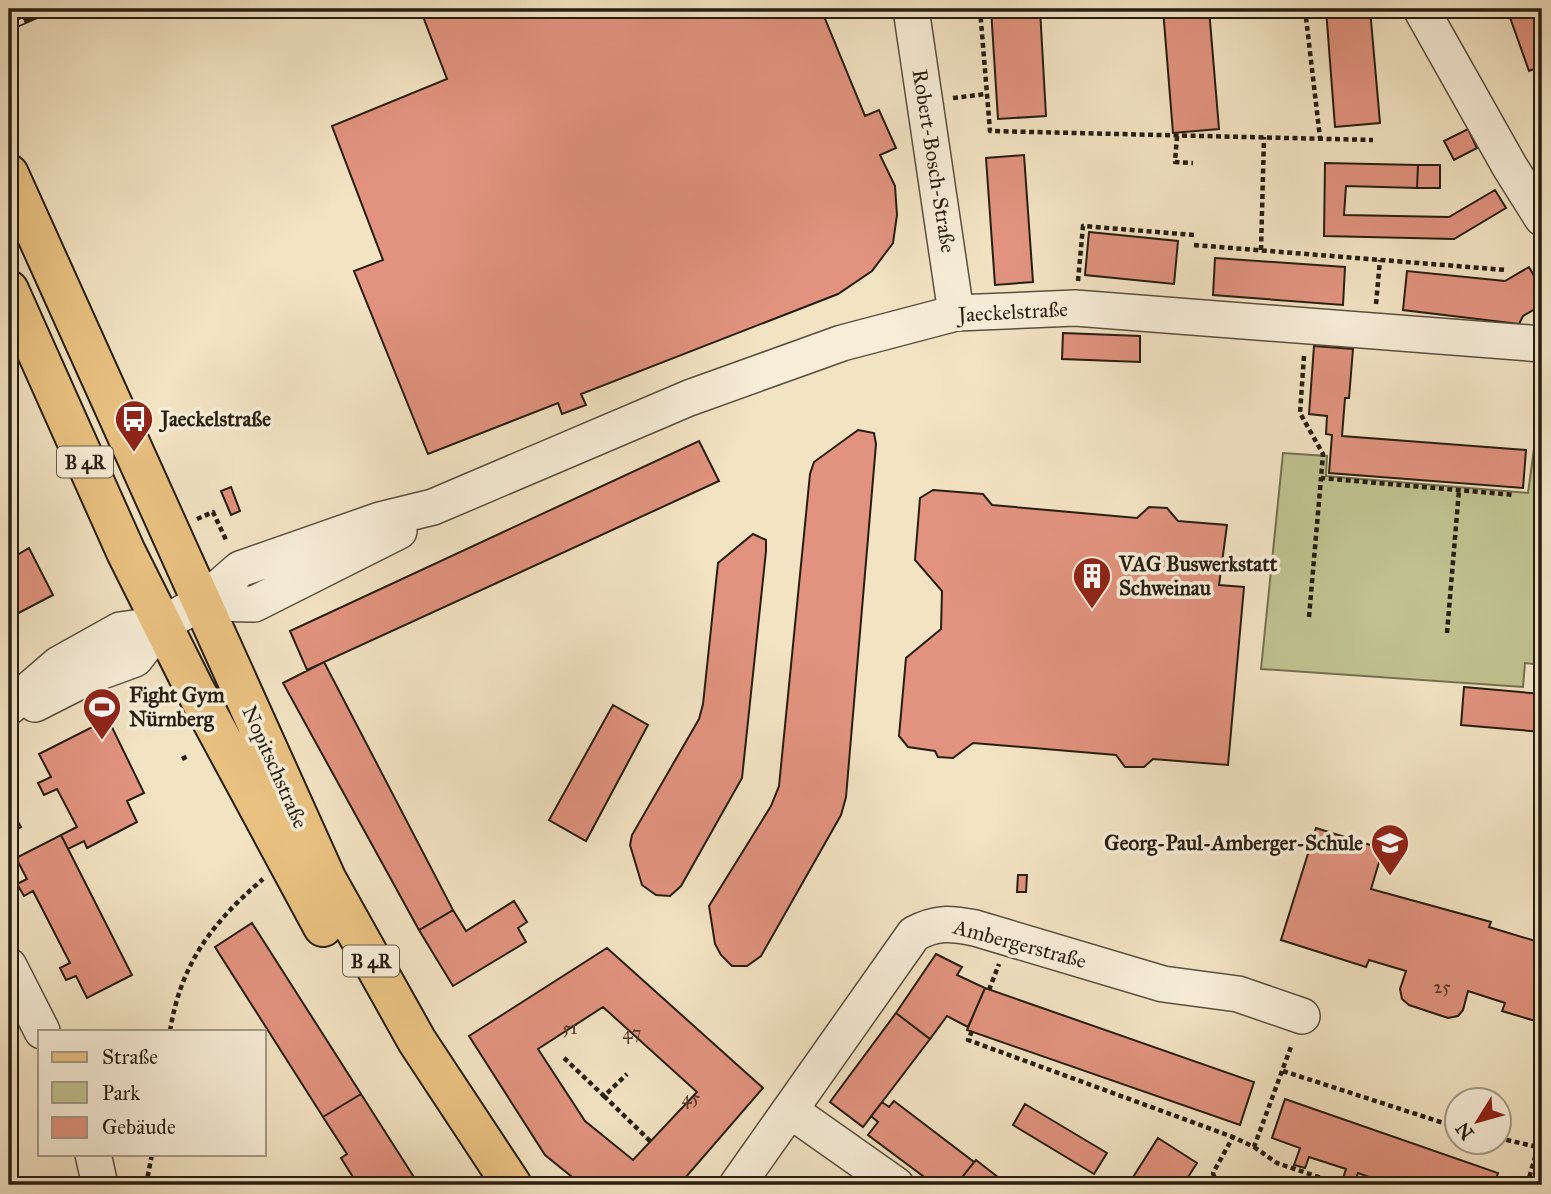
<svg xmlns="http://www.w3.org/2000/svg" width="1551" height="1194" font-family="'IM FELL Great Primer',serif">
  <rect width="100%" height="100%" fill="#f2e3c3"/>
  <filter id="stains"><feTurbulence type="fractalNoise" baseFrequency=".00286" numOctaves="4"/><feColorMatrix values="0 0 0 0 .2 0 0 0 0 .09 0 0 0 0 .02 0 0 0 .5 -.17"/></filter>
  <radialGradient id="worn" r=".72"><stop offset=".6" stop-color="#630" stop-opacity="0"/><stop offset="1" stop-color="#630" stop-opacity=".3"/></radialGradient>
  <path fill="#c0c290" stroke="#747050" stroke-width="2" d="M1542,390V665L1525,663L1523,687L1261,669L1283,453L1327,456L1326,476L1528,493Z"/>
  <path fill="#e1937f" stroke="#271e11" stroke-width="2" fill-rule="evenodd" d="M435,9H821L865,116L879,110L896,148L880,155L895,186L897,215L893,243L872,271L838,294L581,394L586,405L562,414L558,403L428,454L354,271L383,260L332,126L447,79L422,14Z
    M991,9H1040L1046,116L998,119Z
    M1163,9H1209L1219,129L1173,133Z
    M1326,9H1370L1380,123L1335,127Z
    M1507,9H1542V66L1529,71Z
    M1468,129L1477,148L1454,160L1444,141Z
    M1024,155L1033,282L995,285L986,158Z
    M1325,163L1418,165L1417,188L1346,186L1344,215L1449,217L1495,190L1506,208L1454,239L1324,236Z
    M1418,165H1440V188H1417Z
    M1089,232L1178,241L1174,284L1085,275Z
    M1215,258L1345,267L1343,305L1213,295Z
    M1529,267L1542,290V305L1523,316L1519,324L1403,310L1407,271L1505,281Z
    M1063,333L1140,336V362L1062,359Z
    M1314,346L1353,349L1349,398H1345L1342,436L1526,450L1523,488L1329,473L1332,435L1326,434L1327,416L1309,414Z
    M858,430L874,433L876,444L846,797L841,815L761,956L747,966H732L721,955L715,944L709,906L771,806L779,786L810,474L814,462Z
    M699,441L719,481L307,670L290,631Z
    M231,487L240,511L231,515L221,491Z
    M933,490L983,494L992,505L1137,518L1149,507L1167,508L1178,521L1227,525L1219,585L1244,587L1228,765L1153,759L1144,767H1125L1116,755L973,743L953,758L938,757L935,751L908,747L899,736L906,658L941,629L942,591L915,560L920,498Z
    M753,534L766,540V551L742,778L681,886L670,896L656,895L642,885L630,845L632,835L699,719L703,704L718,563Z
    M29,548L53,595L9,618V560Z
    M324,662L453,910L419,930L283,683Z
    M1464,687L1542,694V732L1461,725Z
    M613,705L648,725L586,841L549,820Z
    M108,719L144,793L127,801L137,822L87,848L84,841L68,849L61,835L77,827L57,789L44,795L38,783L51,777L39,754Z
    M11,809L21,827L10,833L9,810Z
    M1316,828L1383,849L1371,889L1491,922L1489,927L1542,943V1023L1502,1011L1505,1003L1468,991L1463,1010L1458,1016L1448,1018L1409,1005L1402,999L1400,989L1406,971L1369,960L1366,967L1281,940Z
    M61,835L132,975L87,998L76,976L66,980L60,968L70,963L33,891L24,896L17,884L27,879L16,858Z
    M1018,875H1027L1026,892H1017Z
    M514,901L527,922L518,928L526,942L453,986L419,930L453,910L466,931Z
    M252,923L361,1094L323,1117L215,947Z
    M607,948L763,1088L679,1185H582L545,1155L469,1036ZM603,1007L697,1092L633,1160L585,1121L538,1049Z
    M936,954L962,967L957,975L985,988L968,1027L947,1016L930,1039L896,1013Z
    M985,988L1254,1082L1240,1125L967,1030Z
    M896,1013L930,1039L863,1127L830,1102Z
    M361,1094L419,1185H358L341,1158L347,1154L323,1117Z
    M1285,1099L1498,1173L1494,1185H1391L1358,1173L1354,1185L1342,1181L1346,1169L1309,1157L1305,1168L1294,1165L1300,1148L1272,1138Z
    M894,1101L974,1162L956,1185H935L868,1135L878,1122L871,1116L882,1102L889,1107Z
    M1025,1104L1107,1153L1094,1174L1013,1125Z
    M1158,1138L1197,1163L1183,1185H1128Z
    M976,1160L1008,1185H956Z"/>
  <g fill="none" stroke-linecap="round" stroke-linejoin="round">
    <g stroke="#5a4f3e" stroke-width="38">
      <path id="minor" d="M911,9L956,313
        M1421,9L1510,167L1542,218
        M201,603L254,604L399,531
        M35,704L94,674L135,659L162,624
        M9,707L59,664L120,630L162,624L201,603L240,569L380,520L433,507L689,398L842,343L956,313L1075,308L1542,344
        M9,966L42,1031
        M791,1111L896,1185
        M93,1154L100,1185
        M737,1185L914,934C936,922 950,923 975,928L1163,984L1238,994L1302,1016"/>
    </g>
    <g stroke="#271e11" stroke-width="42">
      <path id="major" d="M9,174L327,880L417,1041L512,1185
        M9,290L126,552L194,688L323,927"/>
    </g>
    <path stroke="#271e11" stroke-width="4.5" stroke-dasharray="5 3.5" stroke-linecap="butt" d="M980,9L990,131L1373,140
      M1305,9L1320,138
      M953,98L986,94
      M1177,136L1175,162L1193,163
      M1194,245L1506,270
      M1261,250L1264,137
      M1078,281L1083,226L1194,235
      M1376,304L1380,260
      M1304,356L1300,413L1323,454L1321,478L1514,495
      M197,519L213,512L227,542
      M1309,617L1321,478
      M1447,633L1459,490
      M154,695L163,691
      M182,759L188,756
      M989,990L999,964
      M170,1031C181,963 212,923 263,879
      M972,1031L968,1040L1233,1137
      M564,1058L604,1096L627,1074
      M1283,1071L1456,1127
      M604,1096L651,1142
      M1498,1138L1542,1148
      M1254,1147L1277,1163L1342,1185
      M686,1177L695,1185
      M146,1185L152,1154
      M1217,1185L1213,1173L1233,1137L1254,1147L1292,1044
      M1527,1185L1538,1147"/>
    <use href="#minor" stroke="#f7edd8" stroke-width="35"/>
    <use href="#major" stroke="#e9c282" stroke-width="38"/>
    <g stroke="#271e11" stroke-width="8">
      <path id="rail" d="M9,27L50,9"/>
    </g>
    <use href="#rail" stroke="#f7edd8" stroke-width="5" stroke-dasharray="16" stroke-linecap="butt"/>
  </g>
  <defs>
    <g id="bus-pin" transform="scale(2.0125)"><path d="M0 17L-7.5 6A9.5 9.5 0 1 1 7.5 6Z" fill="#8f2418" stroke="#f7edd8"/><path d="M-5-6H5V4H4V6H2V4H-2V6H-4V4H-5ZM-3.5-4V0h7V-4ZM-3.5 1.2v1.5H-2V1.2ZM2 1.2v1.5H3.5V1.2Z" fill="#fff"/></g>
    <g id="building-pin" transform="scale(2.0125)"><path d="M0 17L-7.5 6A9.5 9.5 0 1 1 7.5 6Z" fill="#8f2418" stroke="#f7edd8"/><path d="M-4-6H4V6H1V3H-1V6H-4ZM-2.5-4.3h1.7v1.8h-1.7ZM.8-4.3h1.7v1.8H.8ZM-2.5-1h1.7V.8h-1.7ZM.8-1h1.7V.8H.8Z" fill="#fff"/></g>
    <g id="stadium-pin" transform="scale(2.0125)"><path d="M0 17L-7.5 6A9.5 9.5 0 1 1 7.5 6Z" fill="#8f2418" stroke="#f7edd8"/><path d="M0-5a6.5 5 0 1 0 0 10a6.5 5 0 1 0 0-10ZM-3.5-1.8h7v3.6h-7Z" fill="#fff"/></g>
    <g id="school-pin" transform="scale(2.0125)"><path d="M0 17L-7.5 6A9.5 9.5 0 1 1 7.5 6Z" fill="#8f2418" stroke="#f7edd8"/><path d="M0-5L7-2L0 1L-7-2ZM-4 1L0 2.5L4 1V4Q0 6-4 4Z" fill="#fff"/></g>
  </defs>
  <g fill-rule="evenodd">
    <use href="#bus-pin" x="134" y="419"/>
    <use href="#building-pin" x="1092" y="576"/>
    <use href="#stadium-pin" x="102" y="707"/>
    <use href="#school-pin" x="1390" y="843"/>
  </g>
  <g text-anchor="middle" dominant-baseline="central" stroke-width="7" stroke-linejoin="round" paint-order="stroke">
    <g font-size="18" fill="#563b2c">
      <text x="1442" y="987">25</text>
      <text x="570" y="1028">51</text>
      <text x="632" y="1033">47</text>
      <text x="691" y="1098">45</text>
    </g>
    <g fill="#f7edd8" stroke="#655c4d" stroke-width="2">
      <rect x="57" y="446.5" width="56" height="31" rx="5"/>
      <rect x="343" y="945.5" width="56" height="31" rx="5"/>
    </g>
    <g font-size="19" font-weight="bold" fill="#271e11">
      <text x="85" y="462">B 4R</text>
      <text x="371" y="961">B 4R</text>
    </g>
    <g font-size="21" fill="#271e11" stroke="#f7edd8">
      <text transform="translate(934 161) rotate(81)">Robert-Bosch-Straße</text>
      <text transform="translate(1013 312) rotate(-3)">Jaeckelstraße</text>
      <text transform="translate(275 767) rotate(66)">Nopitschstraße</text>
      <text transform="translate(1020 944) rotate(15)">Ambergerstraße</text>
    </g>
    <g font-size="21" font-weight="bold" fill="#271e11" stroke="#f7edd8" text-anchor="start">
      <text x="161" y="419">Jaeckelstraße</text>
      <text x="1119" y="564">VAG Buswerkstatt<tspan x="1119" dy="24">Schweinau</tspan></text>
      <text x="129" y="695">Fight Gym<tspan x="129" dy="24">Nürnberg</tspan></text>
      <text x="1363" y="843" text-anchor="end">Georg-Paul-Amberger-Schule</text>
    </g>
  </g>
  <rect width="1551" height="1194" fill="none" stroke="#f2e3c3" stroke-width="35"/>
  <rect x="10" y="10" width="1530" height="1173" fill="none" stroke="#271e11" stroke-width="3.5"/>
  <rect x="18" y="18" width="1516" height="1159" fill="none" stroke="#271e11" stroke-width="2"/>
  <rect x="38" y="1030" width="228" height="126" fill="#f7edd8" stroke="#a49a88" stroke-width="2"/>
  <rect x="52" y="1052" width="35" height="10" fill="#e9c282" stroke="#a49a88" stroke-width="2"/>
  <text x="102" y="1064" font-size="21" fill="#271e11">Straße</text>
  <rect x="52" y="1082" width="35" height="21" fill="#c0c290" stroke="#a49a88" stroke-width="2"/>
  <text x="102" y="1100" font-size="21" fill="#271e11">Park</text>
  <rect x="52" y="1117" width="35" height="21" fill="#e1937f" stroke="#a49a88" stroke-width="2"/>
  <text x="102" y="1134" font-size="21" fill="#271e11">Gebäude</text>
  <g transform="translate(1478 1121) rotate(233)"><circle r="33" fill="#f7edd8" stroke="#a49a88" stroke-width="2"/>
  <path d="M0-5L12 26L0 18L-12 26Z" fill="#8f2418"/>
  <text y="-10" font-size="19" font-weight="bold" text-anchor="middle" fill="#271e11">N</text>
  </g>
  <rect width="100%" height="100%" filter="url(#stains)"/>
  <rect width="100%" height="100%" fill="url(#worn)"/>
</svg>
